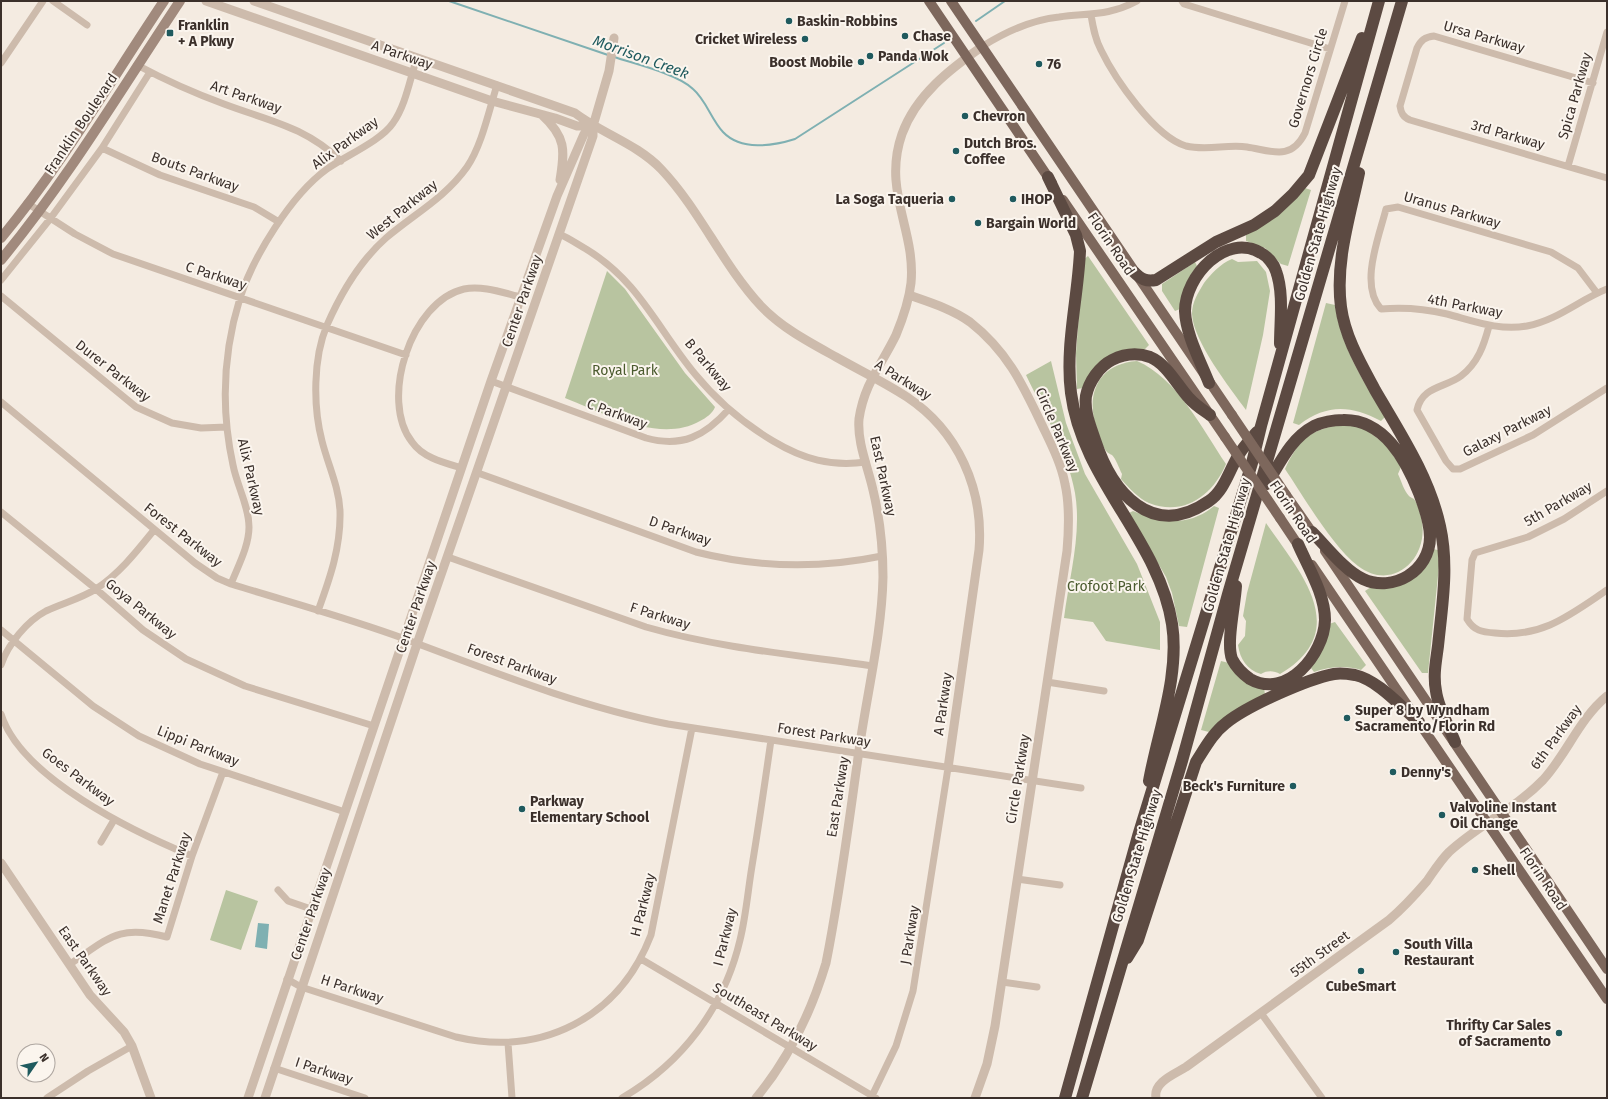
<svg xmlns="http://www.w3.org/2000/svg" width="1608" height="1099" font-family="'Fira Sans',sans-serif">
  <rect width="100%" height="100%" fill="#f4ebe1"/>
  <path fill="#b8c4a0" d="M1305,188L1311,190L1288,266L1281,264L1265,248L1246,241V235L1280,214Z
    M1088,256L1149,345L1143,351L1132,350L1083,388L1077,389L1076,353L1083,260Z
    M1232,259L1238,262L1257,261L1266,272L1270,291L1263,335L1246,410C1230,388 1193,341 1192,314C1192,302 1198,293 1204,283C1211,274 1220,264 1232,259Z
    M1195,262L1197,266C1186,279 1183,292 1180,309L1175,311L1162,291V284Z
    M607,271L625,289L685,373L715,407C713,413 706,418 700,421C660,444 603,413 565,398Z
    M1326,303L1335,305C1341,347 1364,382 1385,417L1381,421C1350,405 1327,404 1299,425L1293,423Z
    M1051,361L1066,423L1085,474L1137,564L1160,622V650L1106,641L1093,622L1064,618C1069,578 1082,534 1075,493C1068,452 1044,413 1026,375Z
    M1137,361C1177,378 1203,430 1226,464C1213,495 1184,517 1149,503C1138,498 1129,488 1121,479L1122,474C1119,468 1116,459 1112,455C1111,455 1107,452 1107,452C1103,448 1101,440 1099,435C1084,399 1095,364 1137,361Z
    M1346,424L1364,428L1386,445L1401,467L1398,474C1401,480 1404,491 1409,496C1410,497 1412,498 1414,499C1418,504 1421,516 1422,522C1428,560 1392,592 1358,566C1332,546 1304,497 1285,469C1300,437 1311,429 1346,424Z
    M1214,506L1219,508L1187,627L1179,626L1172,593L1166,577L1129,513L1133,511C1161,523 1189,527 1214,506Z
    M1266,523C1299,571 1354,630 1280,674C1274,671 1268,670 1261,674C1247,670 1240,659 1238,645L1245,636L1246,621L1243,616L1247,593Z
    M1432,549L1438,550L1439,566L1428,673H1422L1365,591L1371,587L1386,588Z
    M1335,622L1366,665L1361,670C1344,665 1330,667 1314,672L1311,668L1324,647L1329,624Z
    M1221,661L1229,663L1264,687L1265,695C1241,705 1227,715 1209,732L1201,730Z
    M226,890L258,901L241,950L210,940Z"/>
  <path fill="#7fb0b2" d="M258,923L269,924L267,949L255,947Z"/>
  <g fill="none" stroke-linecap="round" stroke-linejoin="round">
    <path stroke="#7fb0b2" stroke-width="2" d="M449,1L608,55
      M976,21L1005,1
      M614,57C635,64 678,74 693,89C706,100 711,119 723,132C741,151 773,146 795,139L944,43"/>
    <path stroke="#cdbbac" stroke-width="7" d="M53,1L87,25
      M1182,1L1184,4L1330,49
      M1091,15C1093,27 1095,39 1101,50C1115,79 1155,137 1186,146C1207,151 1227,144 1247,147C1272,151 1291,161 1305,133L1345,1
      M983,46C1007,31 1031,20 1059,17C1089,13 1109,16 1137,1
      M1,63L43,1
      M137,65C165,80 194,93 224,104C269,121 304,126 341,161
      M1593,83L1434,36C1425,37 1421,40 1417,48L1400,106C1401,113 1403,117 1410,120L1607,178
      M102,148L160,175L254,207L279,222
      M1568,166L1607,32
      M27,203L75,234L113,254L406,355
      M559,234C569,238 577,244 586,249C639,281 657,328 695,374C717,401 743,423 773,441C803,459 831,467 866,462
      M1,280L50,219L102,148L150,72
      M1597,293L1578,268L1551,252L1398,207L1386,209C1379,237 1359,285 1381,309C1402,307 1426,309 1447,314C1474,321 1499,331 1527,326C1558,320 1579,300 1607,289
      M1,296L136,407L172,423L201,428L227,427
      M1489,326C1484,345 1478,363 1461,376C1445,388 1422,386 1417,410L1446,461L1453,469H1460L1533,435L1607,388
      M491,381L646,438C682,448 705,436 729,409
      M1,402L195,563L217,578L231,584C289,602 348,618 405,639C491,671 577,706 668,724L1081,788
      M462,468C445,463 423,458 412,442C379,400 411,301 464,289C482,285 504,293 521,297
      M478,473L696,552C759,568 819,569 882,556
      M1607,491L1564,519L1528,537L1475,553L1472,560L1467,619C1474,631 1482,632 1495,633C1542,638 1570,615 1607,590
      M1,512L96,589L143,630L186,659L245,686L374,726
      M448,557L646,627C719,648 796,655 872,666
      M231,584C238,566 249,546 249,527C249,506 237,486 233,465C221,410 223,353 240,298C253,257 291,195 327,169C345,156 381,141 393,123C406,105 410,78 417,58
      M318,611C330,578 341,547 340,511C339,487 328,465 322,441C313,407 313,358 327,325C341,293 359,262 386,238C414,214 445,198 467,167C482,145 489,110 497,85
      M1,630L93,706L139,736L200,764L345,812
      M1,665C8,644 27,621 46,611C63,603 80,599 96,589C120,573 137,551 154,530
      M1047,682L1104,691
      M1,714C21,778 134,832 192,856
      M101,842L114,820
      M1017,879L1060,885
      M278,890L288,901L311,909
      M641,959L876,1098
      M70,964C109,938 118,924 167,937L192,856L223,772
      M287,979L301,987L456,1037C542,1057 619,1018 651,935L692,728
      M1002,982L1037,987
      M1261,1013L1322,1098
      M508,1043L512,1098
      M274,1068L365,1098
      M47,1098L88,1071L132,1046
      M622,1098C682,1063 724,1008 740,940C746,916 748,890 752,866C759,824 765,782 771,740
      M871,1098L896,1046L913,991L948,768"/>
    <path stroke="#cdbbac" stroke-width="9" d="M206,1L492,101L555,118L577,126H593
      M254,1L575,113C603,134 637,144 661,169C700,210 722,264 761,306C782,328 809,342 836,357C859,370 884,382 907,397C958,431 984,489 979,550L948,768
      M542,115C566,137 565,150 560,180
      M909,295C929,302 952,309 970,322C1007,351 1022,383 1042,425C1051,444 1061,463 1065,484C1070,506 1069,528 1067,551L995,1026L987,1064L975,1098
      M1,863L90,995L124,1032L132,1046L151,1098
      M248,1098L491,381L557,196L584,134L593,126
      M265,1098L417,644L593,136V126L609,71L614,38
      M756,1098C790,1057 811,1013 826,963C841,888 850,812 861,737C869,685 882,629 883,577C883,548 880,519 873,490C868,467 857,443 859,419C864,384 882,364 896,335C903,318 909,301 911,283C916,230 882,191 902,134C916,95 950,69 983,46
      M1156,1098C1153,1082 1175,1074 1186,1067L1389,920C1403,908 1415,895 1427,881C1434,871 1440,861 1449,852C1478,825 1515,809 1543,780C1567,754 1579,719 1607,696"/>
    <path stroke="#a18a7d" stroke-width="10" d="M1,238C62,165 111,80 164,1
      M1,260C68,179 122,88 180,1"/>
    <path stroke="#7d675c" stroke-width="10" d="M929,1L1052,183
      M951,1L1232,415
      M1063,200L1225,437
      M1286,495L1316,538
      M1280,518L1302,551
      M1325,551L1607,969
      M1312,565L1607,999"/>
    <path stroke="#5c4a42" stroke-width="12" d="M1359,173C1350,216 1335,262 1341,307C1345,337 1361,364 1375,390C1400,433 1429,476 1440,526C1449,566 1442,606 1438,646C1436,662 1433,675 1436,691C1438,708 1449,726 1455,742
      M1048,177L1076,235L1080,251C1078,298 1065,346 1071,393C1082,480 1159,540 1172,624C1180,675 1158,731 1149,781
      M1134,272C1141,279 1146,282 1156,280L1216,242L1254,225L1275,211L1293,194L1309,175L1362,38
      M1209,383C1200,360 1186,335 1185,311C1185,276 1226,232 1261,253C1267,256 1274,264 1276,271C1284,293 1280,321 1280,344
      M1210,415C1203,410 1195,405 1189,398C1177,385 1167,364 1150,357C1136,352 1124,354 1112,360C1100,366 1089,381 1086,396C1084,411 1090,425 1095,440C1112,492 1152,541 1209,501C1224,491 1229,471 1238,456C1243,447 1250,440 1257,432
      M1267,484C1280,463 1291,438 1314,426C1323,422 1334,420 1343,420C1384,419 1406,460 1419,493C1424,506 1430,523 1430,537C1430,571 1393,593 1363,579C1345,571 1326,546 1312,532
      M1236,586C1235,605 1226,643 1232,659C1236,667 1243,674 1250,679C1287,700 1324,654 1325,620C1325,594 1308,567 1298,544
      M1127,958L1138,940L1196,762C1205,748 1213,733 1226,723C1247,706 1307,679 1334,674C1340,673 1349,674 1355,675C1378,680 1401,707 1419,722
      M1065,1098L1138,836L1252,463L1261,426L1379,1
      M1082,1098L1182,761L1228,594L1402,1"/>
    <path stroke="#7d675c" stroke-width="10" d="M1232,415L1286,495
      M1225,437L1280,518"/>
  </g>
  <g fill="#1f5a5e" stroke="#fbf5ee" stroke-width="1.5">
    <circle cx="789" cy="21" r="4"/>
    <rect x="166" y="29" width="8" height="8" rx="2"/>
    <circle cx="905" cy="36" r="4"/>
    <circle cx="805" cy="39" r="4"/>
    <circle cx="870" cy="56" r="4"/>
    <circle cx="861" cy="62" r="4"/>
    <circle cx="1039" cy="64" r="4"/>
    <circle cx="965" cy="116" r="4"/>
    <circle cx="956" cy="151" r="4"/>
    <circle cx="952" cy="199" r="4"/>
    <circle cx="1013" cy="199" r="4"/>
    <circle cx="978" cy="223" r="4"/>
    <circle cx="1347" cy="718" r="4"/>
    <circle cx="1393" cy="772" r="4"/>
    <circle cx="1293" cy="786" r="4"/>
    <circle cx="522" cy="809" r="4"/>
    <circle cx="1442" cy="815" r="4"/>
    <circle cx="1475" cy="870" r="4"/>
    <circle cx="1396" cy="952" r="4"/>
    <circle cx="1361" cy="971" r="4"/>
    <circle cx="1559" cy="1033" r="4"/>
  </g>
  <g text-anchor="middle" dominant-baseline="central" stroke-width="4" stroke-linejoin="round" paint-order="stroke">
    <g font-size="14" font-weight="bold" fill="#3b302b" stroke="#fbf5ee" text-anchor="start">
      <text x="797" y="21">Baskin-Robbins</text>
      <text x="178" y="25">Franklin<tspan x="178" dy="16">+ A Pkwy</tspan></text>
      <text x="913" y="36">Chase</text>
      <text x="797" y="39" text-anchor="end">Cricket Wireless</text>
      <text x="878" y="56">Panda Wok</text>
      <text x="853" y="62" text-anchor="end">Boost Mobile</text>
      <text x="1047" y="64">76</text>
      <text x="973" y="116">Chevron</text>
      <text x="964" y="143">Dutch Bros.<tspan x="964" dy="16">Coffee</tspan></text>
      <text x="944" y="199" text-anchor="end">La Soga Taqueria</text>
      <text x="1021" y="199">IHOP</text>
      <text x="986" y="223">Bargain World</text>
      <text x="1355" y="710">Super 8 by Wyndham<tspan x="1355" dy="16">Sacramento/Florin Rd</tspan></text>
      <text x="1401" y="772">Denny's</text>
      <text x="1285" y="786" text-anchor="end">Beck's Furniture</text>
      <text x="530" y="801">Parkway<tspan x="530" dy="16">Elementary School</tspan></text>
      <text x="1450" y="807">Valvoline Instant<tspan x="1450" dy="16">Oil Change</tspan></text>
      <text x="1483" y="870">Shell</text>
      <text x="1404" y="944">South Villa<tspan x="1404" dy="16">Restaurant</tspan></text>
      <text x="1361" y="986" text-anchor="middle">CubeSmart</text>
      <text x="1551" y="1025" text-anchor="end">Thrifty Car Sales<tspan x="1551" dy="16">of Sacramento</tspan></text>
    </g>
    <g font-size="14" fill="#3b302b" stroke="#fbf5ee">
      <text transform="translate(1484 37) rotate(16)">Ursa Parkway</text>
      <text transform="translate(402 55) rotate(19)">A Parkway</text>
      <text transform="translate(1308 78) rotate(-73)">Governors Circle</text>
      <text transform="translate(1575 96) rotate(-74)">Spica Parkway</text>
      <text transform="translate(246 97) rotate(19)">Art Parkway</text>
      <text transform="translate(81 124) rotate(-56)">Franklin Boulevard</text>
      <text transform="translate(1508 135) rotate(16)">3rd Parkway</text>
      <text transform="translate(345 143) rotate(-36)">Alix Parkway</text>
      <text transform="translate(195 172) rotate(20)">Bouts Parkway</text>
      <text transform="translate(402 210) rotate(-39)">West Parkway</text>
      <text transform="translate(1452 210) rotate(16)">Uranus Parkway</text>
      <text transform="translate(1318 234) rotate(-74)">Golden State Highway</text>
      <text transform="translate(1111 244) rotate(56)">Florin Road</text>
      <text transform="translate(216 276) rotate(18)">C Parkway</text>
      <text transform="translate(522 301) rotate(-71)">Center Parkway</text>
      <text transform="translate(1465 306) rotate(11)">4th Parkway</text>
      <text transform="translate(708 365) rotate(50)">B Parkway</text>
      <text transform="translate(113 371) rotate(38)">Durer Parkway</text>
      <text transform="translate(903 380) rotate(32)">A Parkway</text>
      <text transform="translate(617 414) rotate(20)">C Parkway</text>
      <text transform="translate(1057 430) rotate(67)">Circle Parkway</text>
      <text transform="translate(1507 431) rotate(-27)">Galaxy Parkway</text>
      <text transform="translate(883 476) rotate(78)">East Parkway</text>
      <text transform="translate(251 477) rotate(77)">Alix Parkway</text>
      <text transform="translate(1558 504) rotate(-30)">5th Parkway</text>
      <text transform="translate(1293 512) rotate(56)">Florin Road</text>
      <text transform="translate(680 531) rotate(19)">D Parkway</text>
      <text transform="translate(183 535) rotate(38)">Forest Parkway</text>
      <text transform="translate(1227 545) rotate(-74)">Golden State Highway</text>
      <text transform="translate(416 607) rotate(-71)">Center Parkway</text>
      <text transform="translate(141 609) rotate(39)">Goya Parkway</text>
      <text transform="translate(660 616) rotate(17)">F Parkway</text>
      <text transform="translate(512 664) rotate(20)">Forest Parkway</text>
      <text transform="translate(943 704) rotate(-82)">A Parkway</text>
      <text transform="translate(824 735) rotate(9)">Forest Parkway</text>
      <text transform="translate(1556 737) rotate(-54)">6th Parkway</text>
      <text transform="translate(198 746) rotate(22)">Lippi Parkway</text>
      <text transform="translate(78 777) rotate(37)">Goes Parkway</text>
      <text transform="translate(1018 779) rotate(-81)">Circle Parkway</text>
      <text transform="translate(838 797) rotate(-81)">East Parkway</text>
      <text transform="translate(1137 856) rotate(-73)">Golden State Highway</text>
      <text transform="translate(172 878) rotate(-72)">Manet Parkway</text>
      <text transform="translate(1543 879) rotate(56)">Florin Road</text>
      <text transform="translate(643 905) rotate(-76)">H Parkway</text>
      <text transform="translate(311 914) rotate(-71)">Center Parkway</text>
      <text transform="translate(910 935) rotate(-81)">J Parkway</text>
      <text transform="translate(725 937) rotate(-76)">I Parkway</text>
      <text transform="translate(1320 954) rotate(-36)">55th Street</text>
      <text transform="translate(85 961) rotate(55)">East Parkway</text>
      <text transform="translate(352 989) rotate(18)">H Parkway</text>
      <text transform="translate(765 1017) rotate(31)">Southeast Parkway</text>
      <text transform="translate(324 1071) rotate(18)">I Parkway</text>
    </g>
    <g font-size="14" fill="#4a5a2e" stroke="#fbf5ee">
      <text x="625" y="370">Royal Park</text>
      <text x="1106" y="586">Crofoot Park</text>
    </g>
    <g font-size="15" font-style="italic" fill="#1f5a5e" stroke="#fbf5ee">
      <text transform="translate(641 57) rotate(20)">Morrison Creek</text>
    </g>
  </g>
  <rect width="1608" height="1099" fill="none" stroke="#3b302b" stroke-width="4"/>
  <g transform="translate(36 1063) rotate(56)"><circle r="19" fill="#fbf5ee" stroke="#aea6a0"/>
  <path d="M0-3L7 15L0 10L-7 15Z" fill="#1f5a5e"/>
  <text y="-6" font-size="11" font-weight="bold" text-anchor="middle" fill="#3b302b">N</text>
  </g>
</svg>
